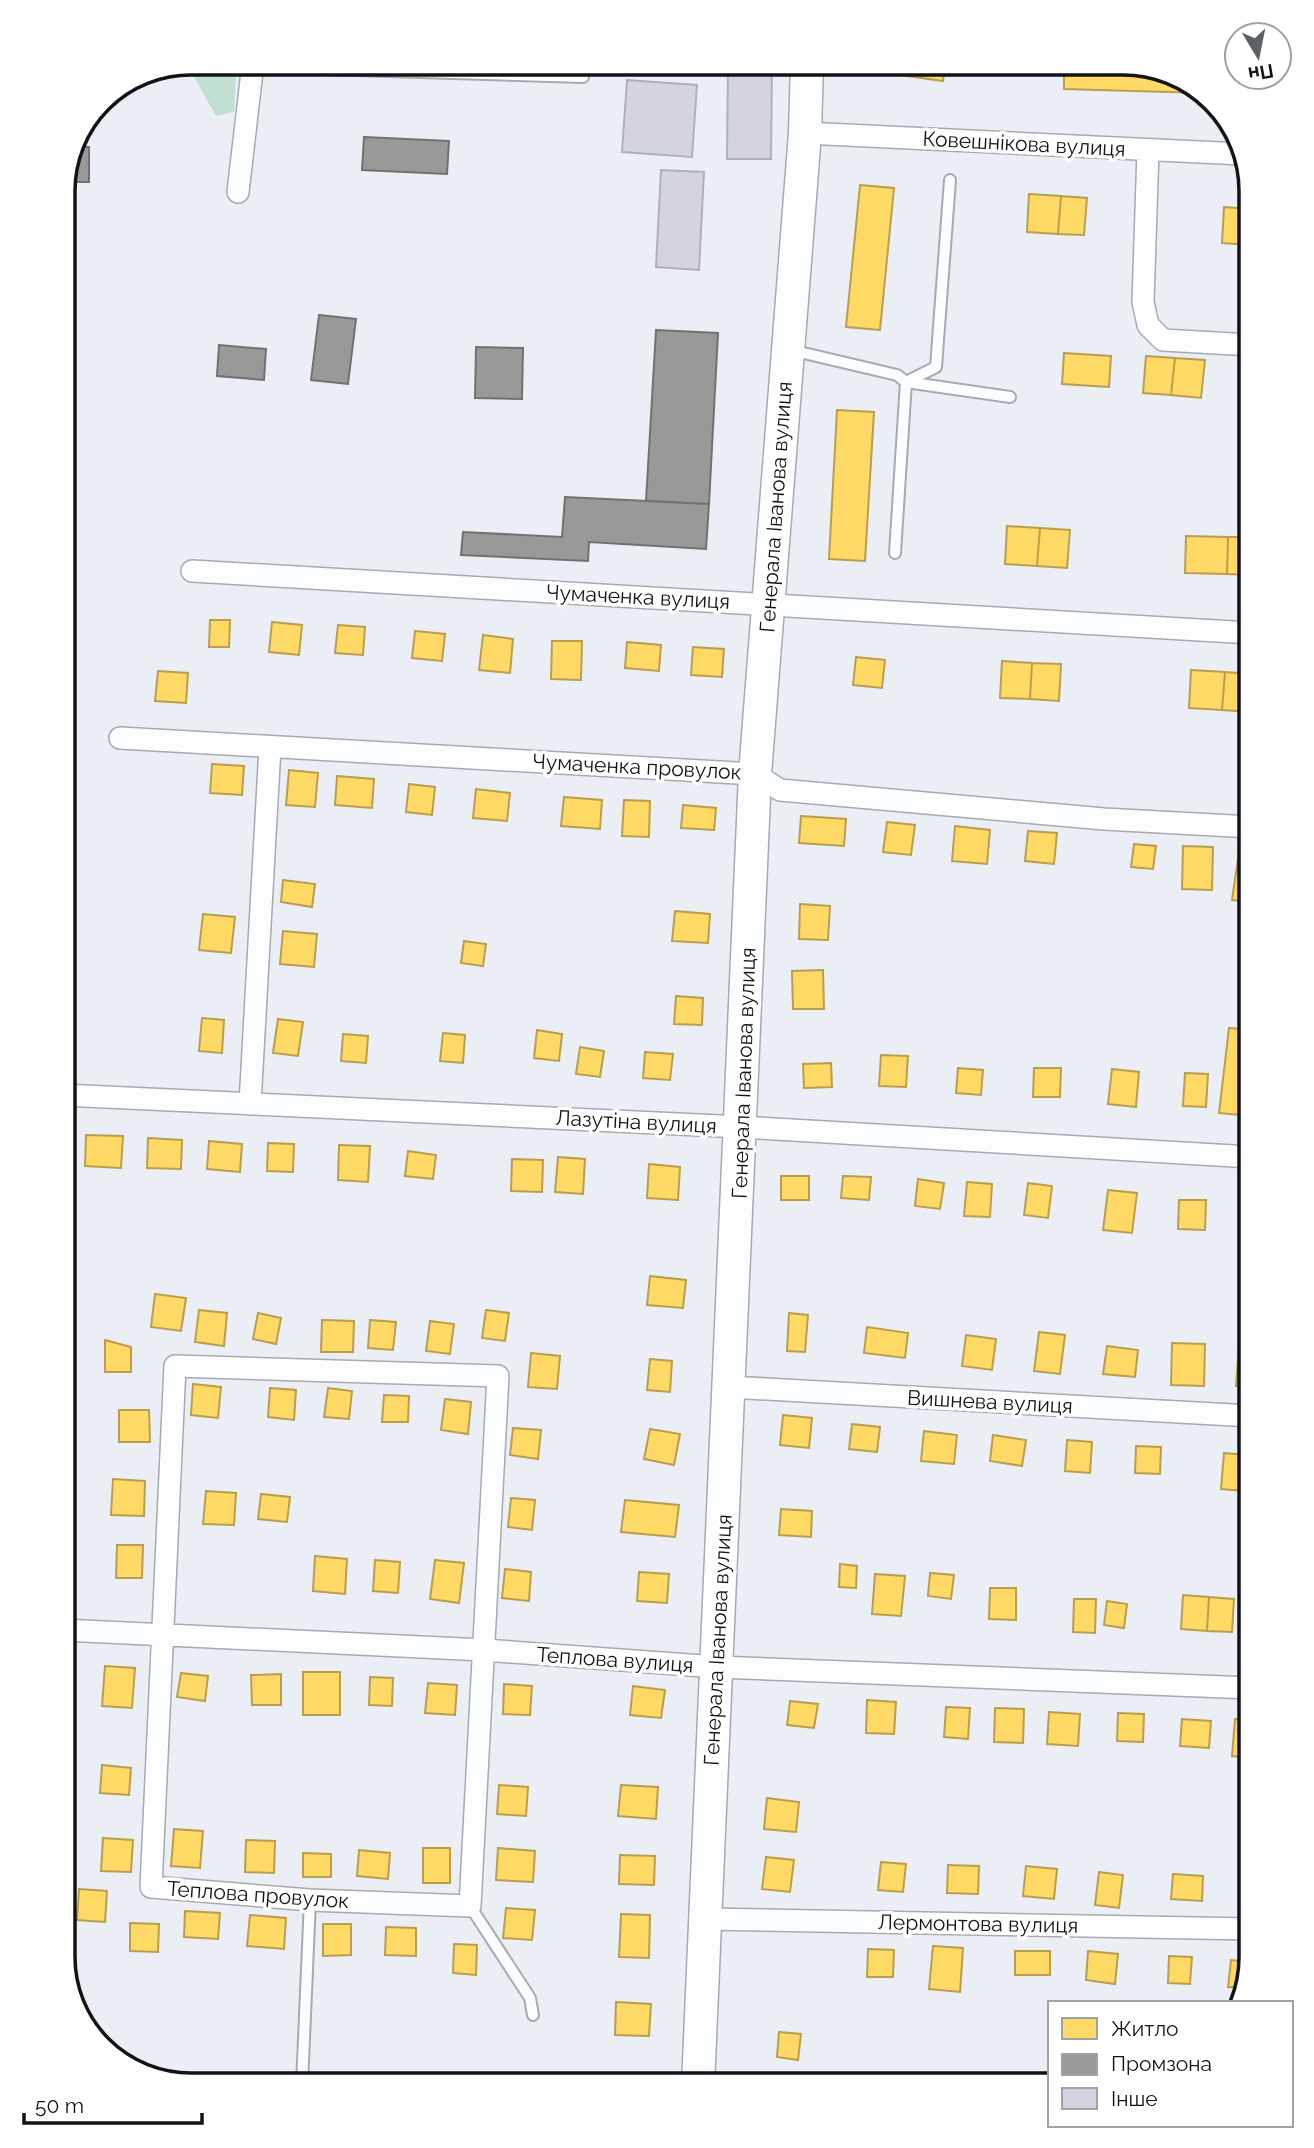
<svg xmlns="http://www.w3.org/2000/svg" width="1314" height="2148" viewBox="0 0 1314 2148" font-family="Raleway,sans-serif">
	<style>
		.green { fill: #c1e0d1 }
		.homes { fill: #ffd966; stroke: #b89e4e; stroke-width: 2 }
		.industry { fill: #999; stroke: #707172; stroke-width: 2 }
		.building { fill: #d4d4e1; stroke: #b0b1b6; stroke-width: 2 }
		.lines { fill: none; stroke-linecap: round; stroke-linejoin: round }
		.lane-casing { stroke: #a7aaae; stroke-width: 14 }
		.street-casing { stroke: #a7aaae; stroke-width: 24 }
		.secondary-casing { stroke: #a7aaae; stroke-width: 35 }
		.lane { stroke: #fcfdfe; stroke-width: 10 }
		.street { stroke: #fcfdfe; stroke-width: 21 }
		.secondary { stroke: #fcfdfe; stroke-width: 32 }
		.labels { text-anchor: middle; stroke-width: 7; stroke-linejoin: round; paint-order: stroke }
		.street-label { font-size: 21px; fill: #111417; stroke: #fff }
		.rim { fill: none; stroke: #111417; stroke-width: 3.5 }
	</style>
	<rect width="100%" height="100%" fill="#ebeff5"/>
	<path class="green" d="M237,63L234,112L216,116L187,64Z"/>
	<path class="homes" d="M872,63H945L943,81L871,71Z
		M1064,63H1131L1194,85L1202,93L1064,89Z
		M860,185L894,188L880,330L846,327Z
		M1029,194L1061,196L1058,234L1027,232Z
		M1061,196L1087,198L1084,235L1058,234Z
		M1224,207L1250,209L1248,245L1222,243Z
		M1064,353L1111,356L1109,387L1062,384Z
		M1146,356L1175,358L1171,395L1143,393Z
		M1175,358L1205,360L1201,398L1171,395Z
		M837,410L874,412L865,561L829,559Z
		M1007,526L1040,528L1037,566L1005,564Z
		M1040,528L1070,530L1067,568L1037,566Z
		M1186,536L1228,537L1227,574L1185,573Z
		M1228,537H1251V575L1227,574Z
		M210,620H230L229,647H209Z
		M272,622L302,625L299,655L269,652Z
		M338,625L365,627L363,655L335,653Z
		M415,631L445,634L442,661L412,658Z
		M483,635L513,639L510,673L479,670Z
		M552,641H582L581,680L551,679Z
		M627,642L661,645L659,671L625,668Z
		M693,647L724,649L722,677L691,675Z
		M856,657L885,660L882,688L853,685Z
		M1002,661L1032,663L1030,699L1000,698Z
		M1032,663L1061,664L1059,701L1030,699Z
		M1191,670L1225,672L1222,710L1189,708Z
		M158,671L188,673L186,703L155,701Z
		M1225,672L1251,674V712L1222,710Z
		M212,764L244,766L242,795L210,793Z
		M289,770L318,773L315,807L286,805Z
		M337,776L374,779L372,808L335,805Z
		M409,784L435,787L432,815L406,812Z
		M476,789L510,793L507,821L473,818Z
		M564,797L602,800L600,829L561,826Z
		M624,800L650,801L649,837L622,836Z
		M683,805L716,808L714,830L681,828Z
		M801,816L846,819L844,846L799,843Z
		M887,822L915,825L911,855L883,852Z
		M955,826L990,830L987,864L952,861Z
		M1028,831L1057,833L1054,864L1025,861Z
		M1134,844L1156,846L1153,869L1131,867Z
		M1183,846L1213,847L1212,890L1182,889Z
		M1239,852L1251,853V902L1232,900Z
		M283,880L315,884L312,907L281,902Z
		M800,904L830,906L828,940L799,939Z
		M675,911L710,914L708,943L672,941Z
		M203,914L235,917L231,953L199,950Z
		M283,931L317,934L314,967L280,964Z
		M464,941L486,944L483,966L461,963Z
		M823,970L824,1009H793L792,971Z
		M676,996L703,998L702,1025L674,1024Z
		M202,1018L224,1020L222,1053L199,1051Z
		M278,1019L303,1022L298,1056L273,1053Z
		M1229,1028L1251,1030V1116L1219,1113Z
		M537,1030L562,1034L559,1061L534,1058Z
		M443,1033L465,1035L463,1063L440,1061Z
		M343,1034L368,1036L366,1063L341,1061Z
		M580,1047L604,1051L600,1077L576,1074Z
		M645,1052L673,1054L670,1080L643,1078Z
		M881,1055L908,1056L906,1087L879,1086Z
		M831,1063L832,1087L804,1088L803,1064Z
		M958,1068L983,1070L981,1095L956,1093Z
		M1034,1068H1061L1060,1097H1033Z
		M1112,1069L1139,1072L1136,1107L1108,1104Z
		M1185,1073L1208,1074L1206,1107L1183,1106Z
		M86,1135L123,1136L121,1168L85,1166Z
		M148,1138L182,1140L181,1169L147,1168Z
		M209,1141L242,1144L240,1172L207,1169Z
		M268,1143L294,1144L293,1172L267,1171Z
		M339,1145L370,1146L368,1182L338,1180Z
		M408,1151L436,1155L433,1179L405,1176Z
		M558,1157L585,1159L583,1194L555,1192Z
		M512,1159L543,1160L542,1192L511,1191Z
		M649,1164L680,1167L678,1200L647,1198Z
		M781,1176H809V1200H781Z
		M843,1176L871,1177L869,1200L841,1198Z
		M918,1179L944,1183L940,1209L915,1206Z
		M967,1182L992,1184L990,1217L964,1216Z
		M1028,1183L1052,1186L1048,1218L1024,1215Z
		M1108,1190L1137,1193L1132,1233L1103,1230Z
		M1179,1200H1206L1205,1230L1178,1229Z
		M650,1276L686,1280L683,1308L647,1305Z
		M155,1294L186,1298L181,1331L151,1327Z
		M199,1310L227,1313L224,1346L195,1342Z
		M486,1310L509,1313L505,1341L482,1338Z
		M258,1313L281,1318L276,1344L253,1339Z
		M789,1313L808,1315L805,1352L787,1351Z
		M322,1320L354,1321L353,1352H321Z
		M370,1320L396,1322L393,1350L368,1348Z
		M430,1321L454,1324L450,1354L426,1351Z
		M867,1327L908,1333L905,1358L864,1353Z
		M1039,1332L1065,1335L1060,1374L1034,1371Z
		M966,1335L996,1339L992,1370L962,1366Z
		M105,1340L131,1347V1372H105Z
		M1172,1343L1205,1344L1204,1386L1171,1385Z
		M1239,1345H1251V1387L1236,1386Z
		M1107,1346L1138,1350L1135,1377L1103,1374Z
		M531,1353L560,1356L557,1389L528,1387Z
		M650,1359L672,1361L670,1392L647,1390Z
		M193,1384L221,1387L218,1418L191,1415Z
		M270,1388L296,1390L294,1420L268,1417Z
		M328,1388L352,1391L349,1419L324,1417Z
		M384,1395L409,1396L408,1422H382Z
		M445,1399L471,1402L468,1434L441,1430Z
		M119,1410H149L150,1442H119Z
		M783,1415L812,1418L809,1448L780,1445Z
		M852,1424L880,1427L877,1452L849,1449Z
		M513,1428L541,1430L538,1459L510,1455Z
		M650,1429L680,1434L674,1465L644,1459Z
		M924,1431L957,1435L954,1464L921,1461Z
		M993,1435L1026,1440L1022,1466L990,1461Z
		M1067,1440L1092,1442L1090,1473L1065,1471Z
		M1136,1446L1161,1447L1160,1474L1135,1473Z
		M1224,1453L1247,1455L1244,1491L1221,1489Z
		M113,1479L145,1481L144,1516L111,1515Z
		M206,1491L236,1493L234,1525L203,1524Z
		M261,1494L290,1497L287,1522L258,1519Z
		M511,1498L535,1500L532,1530L508,1527Z
		M625,1500L679,1505L675,1537L621,1532Z
		M781,1509L812,1511L811,1537L779,1535Z
		M117,1545H143L142,1578H116Z
		M315,1556L347,1559L345,1594L313,1591Z
		M375,1560L400,1562L398,1593L373,1591Z
		M435,1560L464,1563L459,1603L430,1599Z
		M840,1564L857,1566L856,1588L839,1587Z
		M505,1569L531,1572L529,1601L502,1598Z
		M639,1572L669,1574L667,1603L637,1601Z
		M930,1573L954,1575L951,1599L928,1596Z
		M875,1574L905,1576L901,1616L872,1614Z
		M990,1588H1016V1620L989,1619Z
		M1183,1595L1209,1597L1207,1631L1181,1629Z
		M1209,1597L1234,1599L1232,1632L1207,1631Z
		M1074,1599H1096L1095,1633L1073,1632Z
		M1107,1601L1127,1604L1124,1628L1104,1625Z
		M105,1666L135,1668L132,1708L102,1706Z
		M303,1672H340V1715H303Z
		M181,1673L208,1676L205,1701L177,1697Z
		M281,1674V1705H252L251,1675Z
		M370,1677L393,1678L392,1706L369,1705Z
		M428,1683L457,1685L455,1715L425,1713Z
		M504,1684L532,1686L530,1715L503,1714Z
		M633,1686L665,1690L661,1718L630,1715Z
		M867,1700L896,1702L894,1734L866,1733Z
		M790,1701L818,1704L814,1728L787,1725Z
		M946,1707L970,1708L968,1739L944,1737Z
		M995,1708L1024,1709L1023,1743L994,1742Z
		M1049,1712L1080,1714L1078,1746L1047,1744Z
		M1118,1713L1144,1714L1143,1742L1117,1741Z
		M1182,1719L1211,1721L1209,1748L1180,1746Z
		M1235,1719L1251,1720V1758L1232,1756Z
		M102,1765L131,1768L129,1795L100,1793Z
		M499,1785L528,1787L526,1816L497,1814Z
		M621,1785L658,1787L656,1819L618,1816Z
		M767,1798L799,1802L796,1832L764,1829Z
		M174,1829L203,1831L200,1868L171,1866Z
		M103,1838L133,1840L131,1872L101,1871Z
		M246,1840L275,1841L274,1873L245,1872Z
		M423,1848H450V1883H423Z
		M498,1848L535,1851L533,1882L496,1880Z
		M359,1850L390,1853L388,1879L357,1876Z
		M303,1853L331,1854V1877H303Z
		M620,1855L655,1856L654,1885L619,1884Z
		M766,1857L794,1860L790,1892L762,1889Z
		M881,1862L906,1864L903,1892L878,1890Z
		M948,1865L979,1866L978,1894L947,1893Z
		M1026,1866L1057,1869L1054,1899L1023,1896Z
		M1099,1872L1123,1875L1119,1908L1095,1905Z
		M1173,1874L1203,1876L1202,1901L1171,1899Z
		M79,1889L107,1891L105,1922L77,1920Z
		M506,1908L535,1910L532,1940L503,1938Z
		M185,1911L220,1913L218,1939L184,1937Z
		M621,1914L650,1915L649,1958L619,1957Z
		M250,1915L286,1918L284,1949L247,1946Z
		M130,1923L159,1924L158,1952L130,1951Z
		M323,1924H351V1955L323,1956Z
		M386,1927L416,1928V1956L385,1955Z
		M454,1944L477,1945L476,1975L453,1973Z
		M933,1946L963,1948L960,1992L929,1989Z
		M868,1949L894,1950L893,1977H867Z
		M1015,1951H1050V1975H1015Z
		M1088,1951L1118,1954L1115,1984L1086,1980Z
		M1169,1956L1192,1957L1190,1984L1168,1983Z
		M1231,1960L1249,1962L1242,1988L1228,1987Z
		M616,2002L651,2004L649,2036L615,2035Z
		M779,2032L801,2034L798,2060L777,2057Z
		M188,2081L212,2082V2085H188Z"/>
	<path class="industry" d="M364,137L449,141L447,174L362,170Z
		M80,147H89V182H64Z
		M319,315L356,319L348,384L311,380Z
		M656,330L718,333L709,504L646,501Z
		M219,345L266,349L264,380L217,376Z
		M476,347L523,348L522,399L475,398Z
		M565,497L709,504L706,549L589,542L588,561L461,555L463,532L562,537Z"/>
	<path class="building" d="M728,63H772L771,159H727Z
		M627,80L697,85L692,157L622,152Z
		M661,170L704,172L699,270L656,267Z"/>
	<g class="lines">
		<defs>
			<path id="lane" d="M252,67L583,77
				M791,350L897,375L906,382L895,553
				M906,382L936,367L950,180
				M906,382L1010,397
				M470,1906L530,1998L533,2015
				M302,2085L310,1900"/>
			<path id="street" d="M805,133L1242,154
				M1148,150L1143,302L1148,325L1163,340L1251,345
				M238,192L253,63
				M192,571L1251,633
				M120,738L755,774L780,790L1104,819L1251,827
				M63,1095L742,1127L1251,1157
				M250,1104L270,747
				M175,1366L498,1376L470,1906L310,1900L151,1887Z
				M730,1387L1251,1416
				M63,1630L484,1650L717,1667L1251,1688
				M706,1919L1251,1929"/>
			<path id="secondary" d="M698,2085L755,774L805,133L807,63"/>
		</defs>
		<use href="#lane" class="lane-casing"/>
		<use href="#street" class="street-casing"/>
		<use href="#secondary" class="secondary-casing"/>
		<use href="#lane" class="lane"/>
		<use href="#street" class="street"/>
		<use href="#secondary" class="secondary"/>
	</g>
	<g class="labels">
		<g class="street-label">
			<text transform="translate(1024 144) rotate(3)" y="7">Ковешнікова вулиця</text>
			<text transform="translate(776 507) rotate(-86)" y="7">Генерала Іванова вулиця</text>
			<text transform="translate(638 597) rotate(3)" y="7">Чумаченка вулиця</text>
			<text transform="translate(637 767) rotate(3)" y="7">Чумаченка провулок</text>
			<text transform="translate(744 1073) rotate(-88)" y="7">Генерала Іванова вулиця</text>
			<text transform="translate(636 1122) rotate(3)" y="7">Лазутіна вулиця</text>
			<text transform="translate(990 1402) rotate(3)" y="7">Вишнева вулиця</text>
			<text transform="translate(718 1640) rotate(-87)" y="7">Генерала Іванова вулиця</text>
			<text transform="translate(615 1660) rotate(4)" y="7">Теплова вулиця</text>
			<text transform="translate(258 1895) rotate(4)" y="7">Теплова провулок</text>
			<text transform="translate(978 1924) rotate(1)" y="7">Лермонтова вулиця</text>
		</g>
	</g>
	<path d="M0 0H1314V2148H0ZM191 75H1123A116 116 0 0 1 1239 191V1957A116 116 0 0 1 1123 2073H191A116 116 0 0 1 75 1957V191A116 116 0 0 1 191 75Z" fill="#fff" fill-rule="evenodd"/>
	<path class="rim" d="M191 75H1123A116 116 0 0 1 1239 191V1957A116 116 0 0 1 1123 2073H191A116 116 0 0 1 75 1957V191A116 116 0 0 1 191 75Z"/>
	<rect x="1048" y="2001" width="245" height="126" fill="#ffffff" stroke="#a0a1a2" stroke-width="2"/>
	<rect x="1062" y="2018" width="35" height="21" fill="#ffd966" stroke="#a0a1a2" stroke-width="2"/>
	<text x="1111" y="2036" font-size="21" fill="#111417">Житло</text>
	<rect x="1062" y="2054" width="35" height="21" fill="#999999" stroke="#a0a1a2" stroke-width="2"/>
	<text x="1111" y="2071" font-size="21" fill="#111417">Промзона</text>
	<rect x="1062" y="2088" width="35" height="21" fill="#d4d4e1" stroke="#a0a1a2" stroke-width="2"/>
	<text x="1111" y="2106" font-size="21" fill="#111417">Інше</text>
	<g transform="translate(1258 56) rotate(170)"><circle r="33" fill="#ffffff" stroke="#a0a1a2" stroke-width="2"/>
	<path d="M0-5L12 26L0 18L-12 26Z" fill="#5d6165"/>
	<text y="-10" font-size="19" font-weight="bold" text-anchor="middle" fill="#111417">Пн</text>
	</g>
	<path d="M24 2113v10h178v-10" fill="none" stroke="#111417" stroke-width="3.5"/>
	<text x="35" y="2113" font-size="21" fill="#111417" stroke="#ffffff" stroke-width="5" paint-order="stroke">50 m</text>
</svg>
